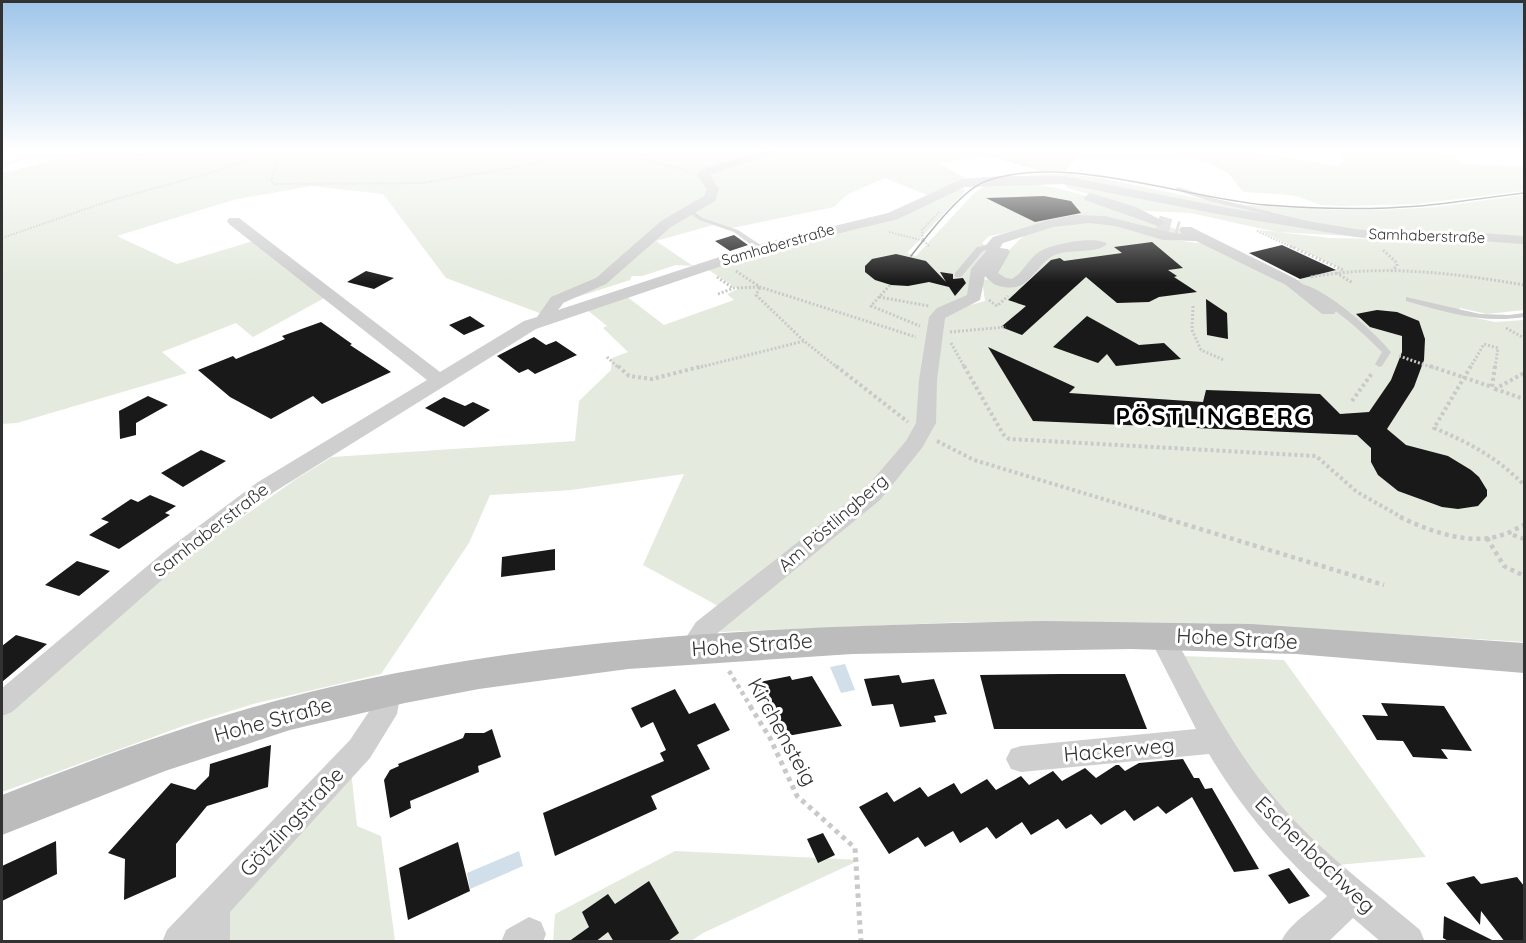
<svg xmlns="http://www.w3.org/2000/svg" width="1526" height="943" viewBox="0 0 1526 943" font-family="Quicksand,sans-serif">
	<style>
		.green { fill: #e4eade }
		.water { fill: #d0dfea }
		.building { fill: #191919 }
		.lines { fill: none; stroke-linecap: round; stroke-linejoin: round }
		.minor-tunnel { stroke: #d6d6d6; stroke-width: 13; stroke-dasharray: 13 6; stroke-linecap: butt }
		.path-far4 { stroke: #c9c9c9; stroke-width: 2; stroke-dasharray: 1.5 1.5; stroke-linecap: butt }
		.path-far3 { stroke: #c9c9c9; stroke-width: 3; stroke-dasharray: 2 2; stroke-linecap: butt }
		.path-far2 { stroke: #c9c9c9; stroke-width: 4; stroke-dasharray: 3 3; stroke-linecap: butt }
		.path-far1 { stroke: #c9c9c9; stroke-width: 4.5; stroke-dasharray: 4 4; stroke-linecap: butt }
		.path { stroke: #c9c9c9; stroke-width: 5; stroke-dasharray: 4.5 4.5; stroke-linecap: butt }
		.service { fill: #cfcfcf; fill-rule: evenodd }
		.minor { fill: #cfcfcf; fill-rule: evenodd }
		.secondary { fill: #bcbcbc; fill-rule: evenodd }
		.tram { stroke: #878787; stroke-width: 1.5 }
		.labels { text-anchor: middle; stroke-width: 6; stroke-linejoin: round; paint-order: stroke }
		.far-street-label { font-size: 15px; fill: #323232; stroke: #fff }
		.street-label { font-size: 18px; fill: #323232; stroke: #fff }
		.near-street-label { font-size: 21px; fill: #323232; stroke: #fff }
		.district-label { font-size: 24px; font-weight: bold; letter-spacing: 1.5px; fill: #000; stroke: #fff }
	</style>
	<rect width="100%" height="100%" fill="#fff"/>
	<path class="green" d="M92,151H772L705,170L710,192L612,270L542,314L446,278L383,194L311,186L233,200L117,236L177,264L253,241L328,296L253,337L236,323L162,352L187,373L17,423L2,424V173Z
		M780,151H1100L1080,155L1065,171H1041L989,156L939,163L969,180L929,196L885,178L848,194L834,207L732,228L703,218L696,212L712,199L708,175Z
		M1156,151H1247L1338,166L1344,158L1335,151H1440L1466,164L1524,166V191L1417,204L1342,206L1321,205L1296,196L1278,194L1245,192C1236,187 1234,177 1226,172C1206,159 1179,155 1156,151Z
		M1042,174H1068L1100,178L1293,218H1276L1018,177Z
		M991,182C1006,183 1022,183 1038,185C1085,191 1136,216 1181,231L1183,236L1130,222L1045,221L1005,233L989,236L982,243L990,249L971,295L941,307L918,428L874,486L720,607L643,565L684,474L571,490L490,495L469,543L381,674L253,704L186,725L2,792V713L184,559L296,479L332,457L575,441L579,401L611,370L612,358L628,352L603,328L607,326L586,309L626,296L664,325L734,300L727,294L738,289L707,269L741,257L898,217L956,188L966,190L907,253L916,256L974,193Z
		M1064,184L1350,236L1277,232L1191,213L1146,211L1068,188Z
		M1524,195V237L1491,234L1431,236L1339,228L1238,204C1298,209 1359,212 1419,208C1454,206 1489,199 1524,195Z
		M685,214H690L713,225L656,241L693,266L676,265L642,276H632L630,280L565,301L560,308L554,310L561,301L611,277Z
		M1077,220L1127,226L1172,240L1208,244L1284,284L1340,268L1258,230L1330,238L1524,242V310L1487,314L1460,308L1457,314L1495,322L1524,320V642L1218,623L964,622L721,632L718,630L887,487L929,434L941,319L960,308L985,301L982,280C996,277 1008,290 1023,284C1040,277 1035,258 1057,254L1051,248L1032,260L1014,280L1000,278L994,269C1020,235 1032,224 1077,220Z
		M1183,656L1284,660L1426,857L1337,865L1301,835L1239,759Z
		M351,771L357,826L381,836L395,941L198,942Z
		M675,851L860,860L703,933L691,941L553,942L555,914Z"/>
	<path class="water" d="M845,664L855,690L841,693L830,667Z
		M519,851L523,866L470,889L467,873Z"/>
	<path class="building" d="M1044,196L1071,201L1081,213L1035,222L986,198Z
		M734,235L748,245L730,251L715,241Z
		M1152,242L1183,268L1168,270L1177,276L1174,277L1197,292L1159,297L1149,302L1117,303L1086,277L1022,335L1001,327L1026,306L1008,300L1051,260L1060,258L1064,261L1122,253L1114,247Z
		M1282,245L1336,270L1300,279L1249,253Z
		M896,254L926,261L946,282L940,272L953,274V279L963,278L966,283L955,296L949,287L929,282L908,286L891,285L875,280L865,272V266L872,259Z
		M366,271L394,278L374,289L347,282Z
		M1206,299L1227,313L1228,339L1207,335Z
		M1377,310L1397,312L1419,321L1425,339L1424,360L1414,387L1387,429L1406,445L1448,456L1471,470L1479,477L1487,490V496L1478,506L1458,509L1442,507L1398,491L1378,475L1371,462V448L1357,435L1033,421L988,347L1075,387L1069,393L1203,402L1206,390L1320,394L1340,414L1369,412L1391,380L1402,352V336L1370,327L1356,314Z
		M470,316L485,326L464,335L449,325Z
		M1087,316L1139,345L1164,343L1181,359L1116,366L1107,354L1098,363L1053,347Z
		M321,322L352,344L350,345L391,372L322,404L313,396L271,419L230,397L198,370L233,356L236,359L285,339L282,336Z
		M534,337L546,345L556,341L577,355L535,374L528,369L519,373L497,356Z
		M148,396L168,405L136,423V435L120,439L119,411Z
		M444,397L465,406L473,402L490,410L464,427L425,408Z
		M201,450L226,461L183,487L161,473Z
		M150,495L176,506L165,513L170,515L119,549L89,535L109,522L101,519L131,499L138,502Z
		M555,549V570L501,577L502,557Z
		M77,561L110,571L79,596L45,585Z
		M16,635L47,644L2,682V646Z
		M1061,674H1125L1147,729H994L980,675Z
		M899,675L902,683L934,679L947,714L934,716L936,722L900,727L893,704L872,706L864,679Z
		M790,676L792,680L812,676L842,726L782,737L754,683Z
		M675,689L689,714L715,703L730,730L697,745L710,769L651,796L657,809L555,856L543,813L664,761L660,753L666,750L653,722L641,728L631,708Z
		M1381,703L1444,706L1472,751L1441,749L1448,759L1413,757L1403,741L1377,740L1362,715L1388,716Z
		M492,729L501,757L478,766L479,772L410,801L411,808L390,818L384,780L390,770L399,766L398,764L463,738L465,733H484Z
		M271,745L268,787L207,806L176,844V877L124,900L125,859L108,853L171,783L195,790L209,776L210,764Z
		M1183,759L1194,778H1199L1205,789L1212,788L1259,869L1234,872L1192,797L1166,814L1158,806L1134,821L1125,810L1101,825L1091,814L1066,829L1058,819L1031,835L1022,822L996,839L987,827L960,843L953,831L925,847L918,837L889,854L859,807L887,792L894,802L920,787L928,797L954,783L961,794L987,779L996,790L1021,776L1029,785L1053,771L1062,781L1085,768L1096,778L1116,765H1119L1125,771L1139,763Z
		M823,833L835,855L818,863L807,839Z
		M56,841L57,874L2,901V866Z
		M458,842L470,891L408,920L399,868Z
		M1289,868L1310,896L1289,904L1268,875Z
		M1474,876L1481,884L1517,877L1524,886V942H1505L1481,911L1480,925L1446,883Z
		M649,881L679,933L667,942H614L608,932L595,942H568L589,927L582,912L608,894L615,904Z
		M1444,916L1496,942H1450L1443,938Z"/>
	<g class="lines">
		<path class="minor-tunnel" d="M1158,222L1179,228"/>
		<path class="path-far4" d="M111,151L133,156L174,151
			M281,151L271,181L275,184L423,183L512,168L580,151
			M608,151L692,172
			M971,151L1025,165
			M2,165L50,151
			M1257,231L1294,248
			M889,232L924,241
			M2,238L109,201L210,173L273,151
			M929,246L923,240L922,230L940,211"/>
		<path class="path-far3" d="M1290,246L1343,270
			M1383,250L1397,263V266L1390,272
			M736,271L760,287L916,337
			M1336,273L1353,283
			M717,277L733,288
			M1311,277C1382,264 1454,273 1524,285
			M890,285L871,306L920,326
			M718,294L734,288L760,287L756,295L804,341L838,368
			M879,297L929,306
			M989,300L997,306L1008,296
			M1193,306L1192,330L1201,350L1224,360
			M1506,328L1524,338
			M950,332L1006,327
			M951,343L965,368
			M1399,356L1434,368
			M607,357L619,368
			M697,368L804,341
			M1470,368L1484,344L1498,348L1495,368"/>
		<path class="path-far2" d="M618,366L629,376L652,379L703,366
			M836,366L908,422
			M964,366L1003,434L1009,439L1316,456L1357,492L1403,518
			M1430,366L1492,387
			M1471,366L1434,428C1468,442 1498,458 1524,485
			M1495,366L1492,387L1495,389L1524,373
			M1495,389L1524,399
			M1352,401L1373,372
			M937,441L974,460L1166,518"/>
		<path class="path-far1" d="M1161,517L1384,585
			M1400,517C1429,531 1470,546 1502,535C1510,533 1517,528 1524,525
			M1513,535L1524,539
			M1487,538L1504,566L1524,576
			M729,671L751,707"/>
		<path class="path" d="M750,706L770,738L797,796L855,848L861,942"/>
		<path class="service" d="M1178,187L1213,198L1330,226L1327,228L1209,201L1176,190V188Z
			M687,209H691L703,218L738,230L765,248L758,250L734,232L699,220L687,211Z
			M992,244L996,246L995,248L983,251L961,277H955V273L977,247Z
			M1294,283C1320,282 1375,332 1391,352L1382,366L1379,367L1375,364L1382,352C1356,326 1329,302 1294,287Z
			M1406,297L1480,314L1509,315L1524,313V317C1483,324 1445,312 1406,301Z"/>
		<path class="minor" d="M764,151H782L710,175L719,189L715,201L671,227L606,284L563,303L558,310L756,245L888,213L962,179L1001,176H1064L1223,207L1355,229L1420,235L1480,233L1524,236V244L1480,241L1420,243L1355,237L1223,215L1064,184L965,187L898,219L766,251L536,329L274,492L180,564L12,712L2,716V688L164,552L258,482L427,380L229,224L227,221L229,218H239L440,372L524,321L537,317L551,297L596,278L661,221L704,196L707,189L697,175L702,169Z
			M1090,193L1136,207L1165,222L1158,226L1085,200L1084,197Z
			M1075,215L1105,216L1174,233L1182,234L1179,230L1181,227H1191L1296,279L1336,311L1334,314H1322L1286,285L1196,241L1163,240L1116,226L1089,223L1053,227L1003,243L1000,248L1008,249L1010,252L998,273L1006,278L1012,279C1024,272 1028,259 1039,252C1050,244 1098,235 1107,244C1097,254 1071,249 1057,254C1035,262 1033,292 1004,287C996,286 990,282 985,276L980,300L945,318L937,380L936,423L922,448L880,500L714,636L705,655L696,659L687,655L683,648L685,639L696,622L864,490L906,441L916,423L919,380L929,317L937,308L967,295L971,269L987,250L985,246L993,237L1045,221Z
			M1161,625L1170,628C1202,688 1233,750 1278,802C1319,851 1372,889 1420,930L1425,942H1381L1353,918L1328,942H1281C1288,924 1313,910 1327,896C1280,854 1241,808 1209,754L1021,772L1011,769L1006,759L1011,749L1021,746L1196,729L1148,635L1152,628Z
			M387,679L397,683L401,691L397,714L370,758L230,912V942H162L167,930L350,740L370,710L377,683Z
			M529,917L541,922L546,934L543,942H501L506,930Z"/>
		<path class="secondary" d="M1043,621L1251,624L1524,643V673L1296,654L1131,649L852,654L628,669L479,689L405,703L290,730L165,771L2,835V795C109,753 218,713 331,687C565,633 804,626 1043,621Z"/>
		<path class="tram" d="M911,256C927,236 961,191 984,182C1061,152 1184,198 1266,205C1317,209 1370,210 1420,206C1455,203 1489,197 1524,193"/>
	</g>
	<linearGradient id="sky" x2="0" y2="1"><stop stop-color="#9ec5e9"/><stop offset="0.53" stop-color="#fff"/><stop offset="1" stop-color="#fff" stop-opacity="0"/></linearGradient>
	<rect width="1526" height="283" fill="url(#sky)"/>
	<g class="labels">
		<g class="far-street-label">
			<text transform="translate(1427 236) rotate(2)" y="5">Samhaberstraße</text>
			<text transform="translate(778 245) rotate(-16)" y="5">Samhaberstraße</text>
		</g>
		<g class="street-label">
			<text transform="translate(833 523) rotate(-41)" y="6">Am Pöstlingberg</text>
			<text transform="translate(211 530) rotate(-38)" y="6">Samhaberstraße</text>
		</g>
		<g class="near-street-label">
			<text transform="translate(1237 639) rotate(3)" y="7">Hohe Straße</text>
			<text transform="translate(752 645) rotate(-4)" y="7">Hohe Straße</text>
			<text transform="translate(273 720) rotate(-15)" y="7">Hohe Straße</text>
			<text transform="translate(782 732) rotate(61)" y="7">Kirchensteig</text>
			<text transform="translate(1119 750) rotate(-5)" y="7">Hackerweg</text>
			<text transform="translate(292 822) rotate(-47)" y="7">Götzlingstraße</text>
			<text transform="translate(1315 855) rotate(44)" y="7">Eschenbachweg</text>
		</g>
		<g class="district-label">
			<text x="1214" y="425">PÖSTLINGBERG</text>
		</g>
	</g>
	<rect width="1526" height="943" fill="none" stroke="#323232" stroke-width="6"/>
</svg>
